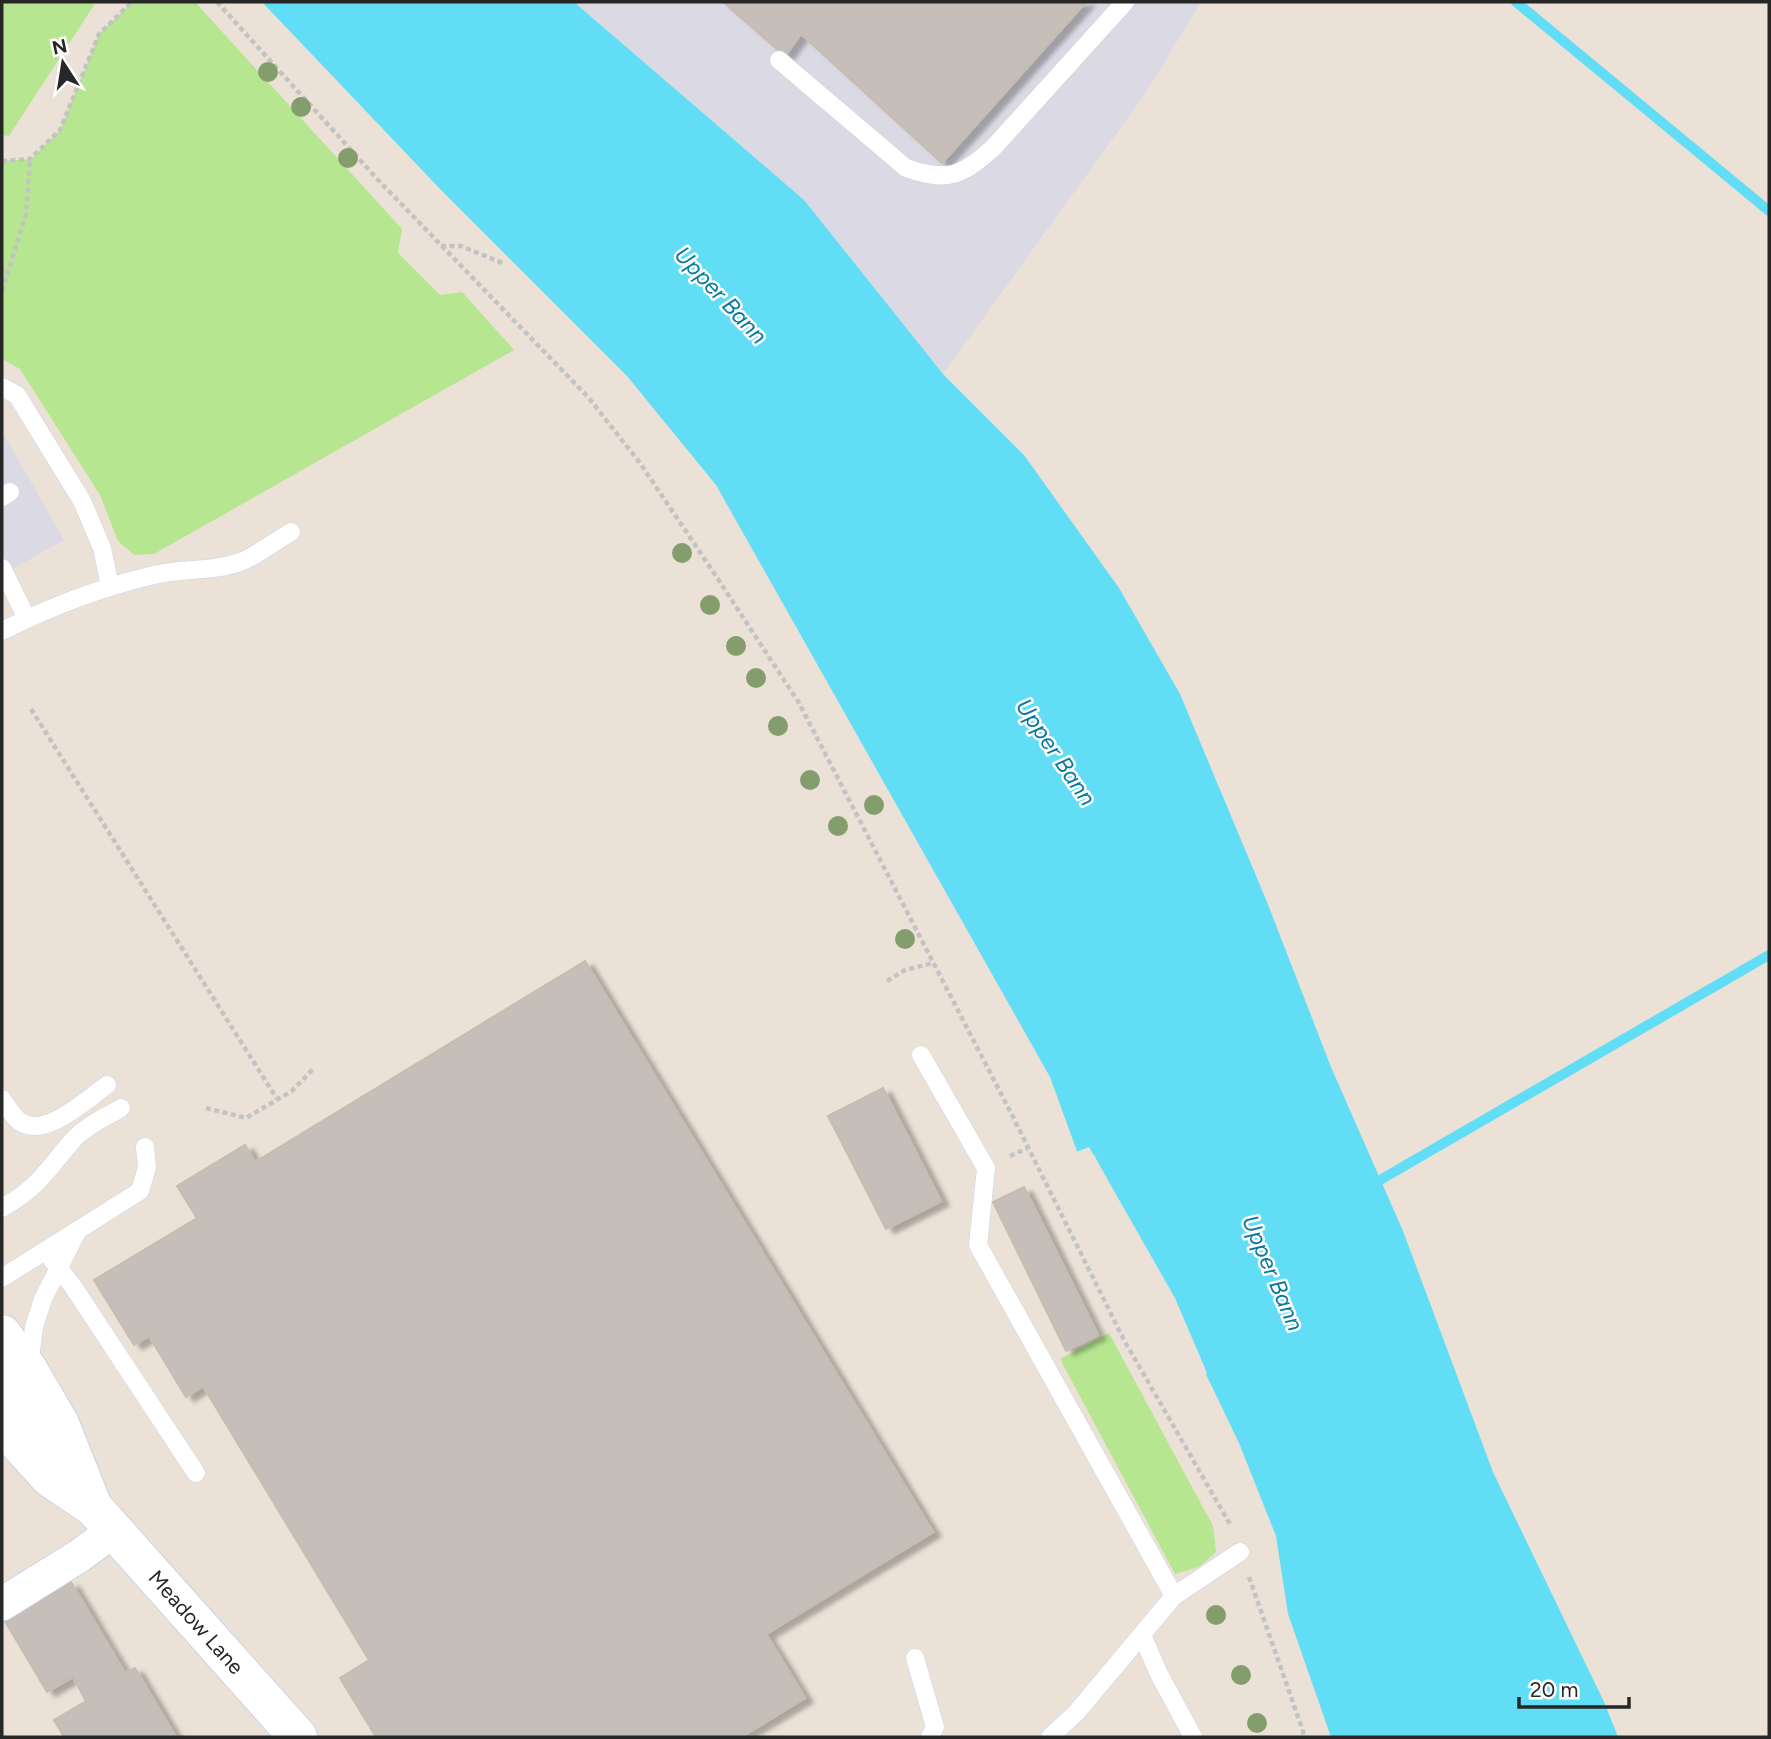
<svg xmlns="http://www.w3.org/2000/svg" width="1771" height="1739" viewBox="0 0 1771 1739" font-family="Figtree,sans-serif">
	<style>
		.industrial { fill: #dbd9e3 }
		.green { fill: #b6e68f }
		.water { fill: #62ddf6 }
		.pier { fill: #ebe1d7 }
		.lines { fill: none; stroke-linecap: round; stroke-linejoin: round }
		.stream { stroke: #62ddf6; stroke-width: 10 }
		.building { fill: #c6beb8; stroke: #c6bdb1; stroke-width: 2; filter: url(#shadow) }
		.service-casing { stroke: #cdd3e2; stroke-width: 19 }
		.minor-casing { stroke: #cdd3e2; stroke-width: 35 }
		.tertiary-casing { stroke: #cdd3e2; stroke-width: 40 }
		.path { stroke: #c3c3c3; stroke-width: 4.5; stroke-dasharray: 5 3.5; stroke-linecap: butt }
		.service { stroke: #fff; stroke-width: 18 }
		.minor { stroke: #fff; stroke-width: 33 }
		.tertiary { stroke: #fff; stroke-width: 38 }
		.tree { fill: #839e6c }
		.labels { text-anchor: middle; stroke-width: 5; stroke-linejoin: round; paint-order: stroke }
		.street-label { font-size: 21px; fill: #272727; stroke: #fff }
		.water-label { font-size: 23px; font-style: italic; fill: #05799e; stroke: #fff }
	</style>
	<defs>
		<filter id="shadow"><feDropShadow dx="8" dy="4.5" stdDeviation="2" flood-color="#0004"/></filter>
	</defs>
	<rect width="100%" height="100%" fill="#ebe1d7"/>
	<path class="industrial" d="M574,2H1201L1145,94L943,374L804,200Z
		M2,431L64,540L2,575Z"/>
	<path class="green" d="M2,2H96L9,136L2,135Z
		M132,2H195L402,229L398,253L440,295L462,292L514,350L154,554L134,555L118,541L100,495L20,369L2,359V161L31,159L60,130L99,34Z
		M1109,1333L1213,1526L1216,1552L1199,1567L1175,1574L1060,1359Z"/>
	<path class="water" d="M262,2H574L804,200L943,374L1024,455L1119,588L1180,694L1267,902L1331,1067L1403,1231L1493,1472L1605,1704L1618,1737H1331L1288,1614L1276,1536L1239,1443L1156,1270L1094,1155L1078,1154L1050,1077L716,485L627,376L442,191Z"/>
	<path class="pier" d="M1089,1147L1175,1298L1207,1373L1203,1376L1153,1272L1092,1158L1075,1155L1074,1153Z"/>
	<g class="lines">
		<path class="stream" d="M1516,2L1769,211
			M1380,1180L1769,955"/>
	</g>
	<path class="building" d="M723,2H1086L942,163L801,34L785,56Z
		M585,961L933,1532L766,1634L805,1698L741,1737H376L340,1678L369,1660L203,1386L186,1397L149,1336L134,1345L94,1280L197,1218L177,1186L245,1145L255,1162Z
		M883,1088L941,1201L886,1229L828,1116Z
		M1024,1187L1098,1335L1066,1351L993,1202Z
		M71,1582L125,1673L135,1668L176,1737H64L54,1720L86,1701L73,1677L47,1692L5,1621Z"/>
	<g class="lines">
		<defs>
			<path id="service" d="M779,60L906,168C948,182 960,177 993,148L1125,2
				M2,387L17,395L82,501L102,548L110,586
				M2,497L10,492
				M2,568L27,619
				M2,631C50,607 102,587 154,575C182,568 212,572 240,562C257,556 275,541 291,532
				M921,1055L986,1168L978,1245L1174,1596
				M2,1099C7,1106 13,1116 19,1121C44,1140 87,1099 107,1085
				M2,1208C40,1187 47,1169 74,1139C86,1126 106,1117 121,1108
				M45,1251L72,1285L196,1473
				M2,1278L140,1191L147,1167L145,1147
				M29,1366L34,1327L43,1299L77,1232
				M1142,1635L1159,1674L1193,1737
				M915,1658L935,1727L930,1737
				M1050,1737L1076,1713L1174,1596L1240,1552"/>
			<path id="minor" d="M2,1604L79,1556L112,1532"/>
			<g id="tertiary">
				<path d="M2,1334L28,1369L60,1424L93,1507"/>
				<path d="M2,1386L24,1420L35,1444"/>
				<path id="s1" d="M2,1425L50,1478L93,1507L298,1737"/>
			</g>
		</defs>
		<use href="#service" class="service-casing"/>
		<use href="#minor" class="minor-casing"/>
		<use href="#tertiary" class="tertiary-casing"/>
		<path class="path" d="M217,2L379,181L588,397L640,463L716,576L799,703L1011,1113L1124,1340L1231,1526
			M2,161L30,159L60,130L99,34L132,2
			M441,246H461L505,264
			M2,291L26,214L30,159
			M31,709L277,1099
			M887,981L905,970L933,963
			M206,1108L246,1118L292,1091L314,1068
			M1010,1156L1028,1148
			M1249,1577L1305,1737"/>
		<use href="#service" class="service"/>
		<use href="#minor" class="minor"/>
		<use href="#tertiary" class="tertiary"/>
	</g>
	<g class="tree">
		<circle cx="268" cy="72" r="10"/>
		<circle cx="301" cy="107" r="10"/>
		<circle cx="348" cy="158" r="10"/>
		<circle cx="682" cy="553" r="10"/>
		<circle cx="710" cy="605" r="10"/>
		<circle cx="736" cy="646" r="10"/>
		<circle cx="756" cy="678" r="10"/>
		<circle cx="778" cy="726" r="10"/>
		<circle cx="810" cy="780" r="10"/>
		<circle cx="874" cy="805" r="10"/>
		<circle cx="838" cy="826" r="10"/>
		<circle cx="905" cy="939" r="10"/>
		<circle cx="1216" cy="1615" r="10"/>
		<circle cx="1241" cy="1675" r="10"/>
		<circle cx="1257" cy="1723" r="10"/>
	</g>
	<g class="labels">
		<g class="street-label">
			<text dy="7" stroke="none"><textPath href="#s1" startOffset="278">Meadow Lane</textPath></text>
		</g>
		<g class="water-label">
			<text transform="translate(721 295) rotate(47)" y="8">Upper Bann</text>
			<text transform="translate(1056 752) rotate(56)" y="8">Upper Bann</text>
			<text transform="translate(1273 1273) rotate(67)" y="8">Upper Bann</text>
		</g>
	</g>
	<rect width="1771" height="1739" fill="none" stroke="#272727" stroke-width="7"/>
	<g transform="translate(63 63) rotate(348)" stroke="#ffffff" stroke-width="5" paint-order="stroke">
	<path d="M0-5L12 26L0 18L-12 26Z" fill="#272727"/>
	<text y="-10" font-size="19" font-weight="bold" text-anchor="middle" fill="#272727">N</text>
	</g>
	<path d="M1519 1697v10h110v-10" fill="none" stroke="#272727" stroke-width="3.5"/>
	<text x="1530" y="1697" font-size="21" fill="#272727" stroke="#ffffff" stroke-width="5" paint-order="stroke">20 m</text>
</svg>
